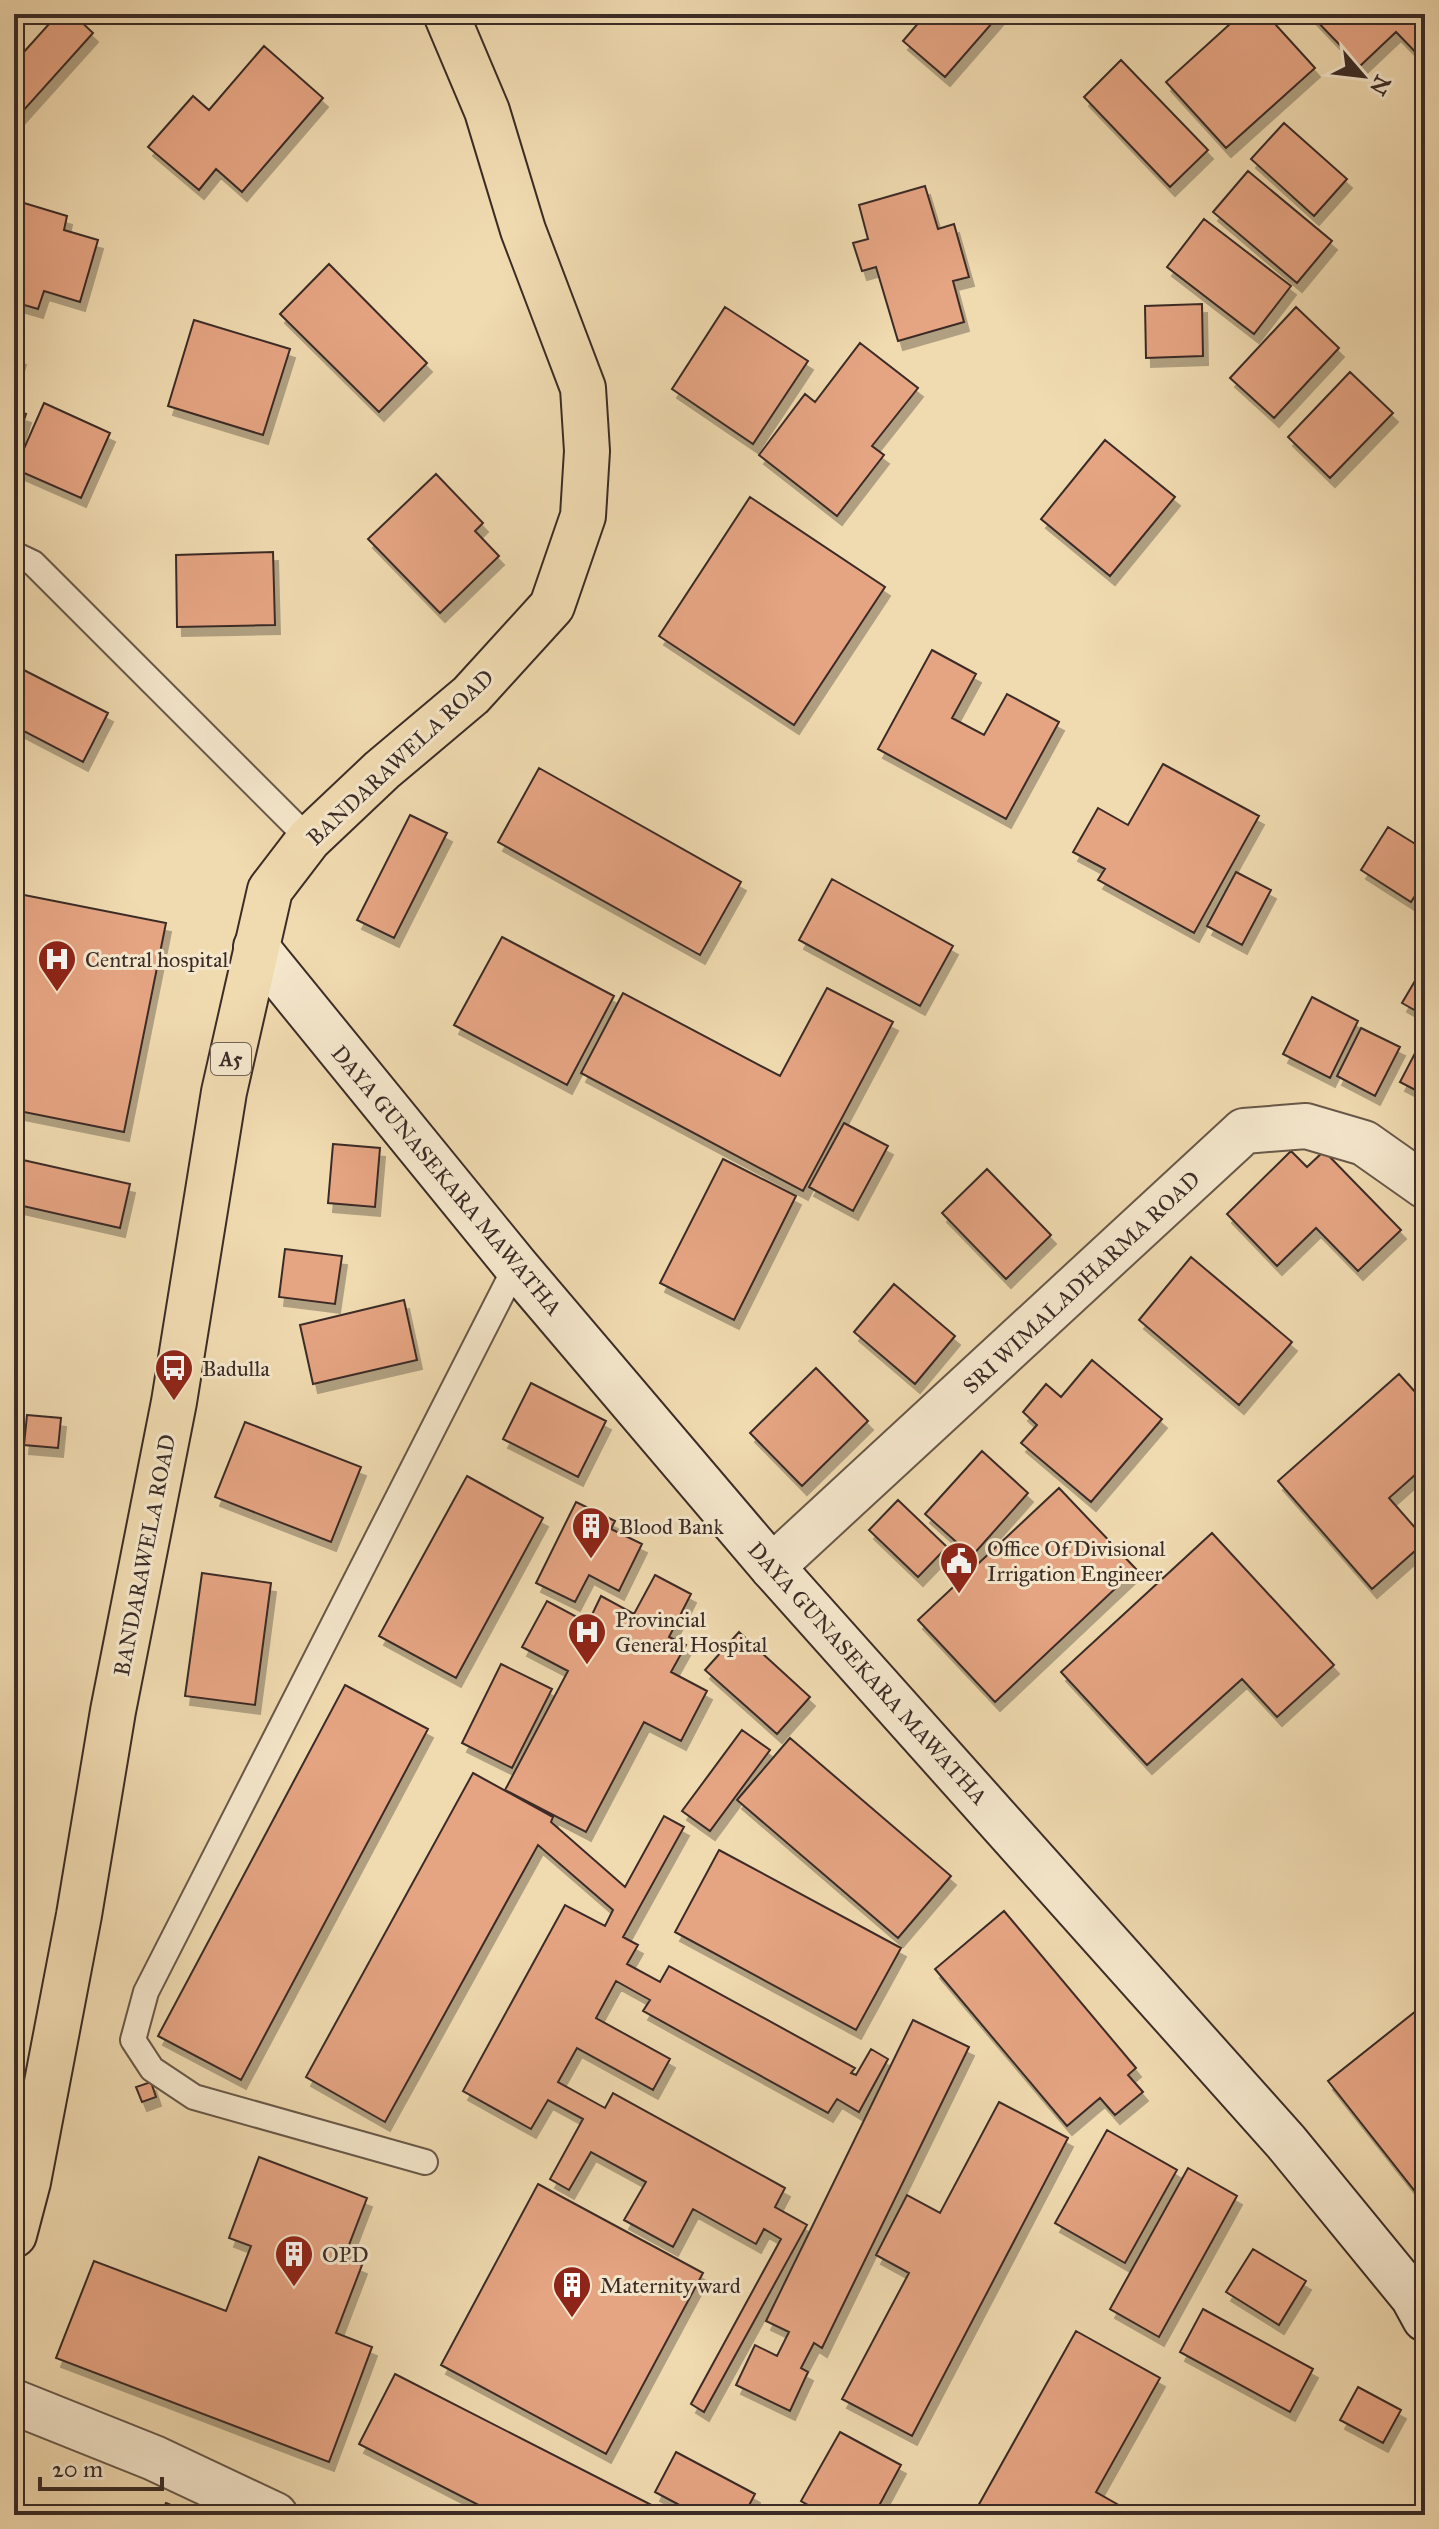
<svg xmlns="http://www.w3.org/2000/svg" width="1439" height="2529" viewBox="0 0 1439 2529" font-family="'IM FELL Great Primer',serif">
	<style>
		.building { fill: #e5a482; stroke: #3b2c26; stroke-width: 2; filter: url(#shadow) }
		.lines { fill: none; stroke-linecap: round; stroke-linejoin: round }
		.lane-casing { stroke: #685848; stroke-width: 28 }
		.street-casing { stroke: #685848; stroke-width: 48 }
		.secondary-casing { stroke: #3b2c26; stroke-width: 48 }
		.highway-casing { stroke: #3b2c26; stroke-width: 48 }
		.lane { stroke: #f5e7cc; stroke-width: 24 }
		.street { stroke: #f5e7cc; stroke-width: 44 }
		.secondary { stroke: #f5e7cc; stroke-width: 44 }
		.highway { stroke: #f0dab0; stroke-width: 44 }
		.labels { text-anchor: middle; stroke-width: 6; stroke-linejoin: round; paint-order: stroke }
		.shield { fill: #f5e7cc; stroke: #736458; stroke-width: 2 }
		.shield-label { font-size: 20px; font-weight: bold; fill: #3b2c26 }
		.street-label { font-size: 22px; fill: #3b2c26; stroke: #f5e7cc }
		.poi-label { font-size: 22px; fill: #3b2c26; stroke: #f5e7cc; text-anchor: start }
	</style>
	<defs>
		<filter id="shadow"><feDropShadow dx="5" dy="9" stdDeviation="0" flood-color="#0004"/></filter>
	</defs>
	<rect width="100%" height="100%" fill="#f0dab0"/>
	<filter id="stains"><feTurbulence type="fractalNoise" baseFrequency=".0025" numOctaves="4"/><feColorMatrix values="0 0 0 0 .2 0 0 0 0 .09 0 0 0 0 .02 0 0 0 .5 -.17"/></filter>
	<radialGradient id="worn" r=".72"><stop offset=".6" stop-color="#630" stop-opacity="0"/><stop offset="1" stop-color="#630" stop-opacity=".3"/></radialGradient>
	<path class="building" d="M58,14H73L93,33L14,121V63Z
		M926,14H1000L945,77L903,41Z
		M1241,14H1266L1315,68L1226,148L1166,82Z
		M1310,14H1425V62L1396,32L1360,66Z
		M264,46L323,98L242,192L216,169L199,190L148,147L193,96L209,110Z
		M1121,60L1208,150L1170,187L1084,97Z
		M1284,123L1347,179L1314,216L1251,159Z
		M1248,171L1332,241L1297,283L1213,212Z
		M925,186L938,229L954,224L969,277L953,281L964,322L898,341L876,267L862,271L853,243L868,239L859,205Z
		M14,200L67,216L64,230L98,240L80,302L44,291L38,309L14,302Z
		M1204,219L1291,286L1254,334L1167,267Z
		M329,264L427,363L379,412L280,314Z
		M1202,304L1203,356L1146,358L1145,306Z
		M725,307L808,361L753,444L672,389Z
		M1296,307L1339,348L1274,418L1230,378Z
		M194,320L290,349L263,435L168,406Z
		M860,343L918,388L872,446L884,455L837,516L759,455L805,394L815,402Z
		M14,354L21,356L14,379Z
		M1350,372L1393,413L1330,478L1288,437Z
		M44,403L110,433L81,498L15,469Z
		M14,410L26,414L14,451Z
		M1105,440L1175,497L1110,576L1041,519Z
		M436,474L483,523L475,531L499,556L440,613L368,539Z
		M750,497L885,587L794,725L659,636Z
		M273,552L275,625L177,627L176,555Z
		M932,650L976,674L952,718L984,735L1007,694L1059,722L1006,819L878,749Z
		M14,665L108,713L83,762L14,726Z
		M1163,764L1259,816L1194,933L1098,880L1105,869L1073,852L1098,808L1128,825Z
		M539,768L741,882L700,955L498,842Z
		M1425,813V830L1417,825Z
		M410,815L447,833L394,938L357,920Z
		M1388,827L1425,850V880L1411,902L1361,870Z
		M1236,872L1271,890L1242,945L1207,926Z
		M832,879L953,946L920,1006L799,940Z
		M14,893L166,923L124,1132L14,1110Z
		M502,937L614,996L567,1085L454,1025Z
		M1425,964V1016L1402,1003Z
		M827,988L893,1022L803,1191L581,1073L623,993L780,1076Z
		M1312,997L1358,1021L1330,1078L1283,1054Z
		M1361,1028L1400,1047L1375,1096L1337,1076Z
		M1424,1036H1425V1095L1400,1082Z
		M844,1123L888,1146L853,1211L809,1187Z
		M333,1144L380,1148L375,1207L328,1203Z
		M1291,1151L1307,1167L1324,1151L1401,1230L1358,1271L1316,1228L1277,1266L1227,1214Z
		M14,1158L130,1184L120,1228L14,1204Z
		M723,1159L796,1196L734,1320L660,1283Z
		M987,1169L1051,1235L1006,1279L942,1213Z
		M285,1249L342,1256L335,1304L279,1297Z
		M1191,1257L1292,1342L1239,1405L1139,1320Z
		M894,1284L955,1336L915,1384L854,1332Z
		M404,1300L417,1360L313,1384L300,1325Z
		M1092,1360L1162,1419L1091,1502L1021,1443L1037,1425L1023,1412L1046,1384L1061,1397Z
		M816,1368L868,1421L802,1486L750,1433Z
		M1399,1374L1425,1403V1466L1389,1498L1425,1539V1542L1372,1589L1278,1481Z
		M531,1383L606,1421L578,1477L503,1439Z
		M27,1415L61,1418L58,1448L24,1445Z
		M245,1422L361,1467L331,1542L215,1497Z
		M982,1451L1028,1493L972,1556L925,1514Z
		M467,1476L543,1518L456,1678L379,1636Z
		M1059,1488L1136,1569L995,1702L918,1620Z
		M898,1500L947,1547L918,1577L869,1530Z
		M576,1502L615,1521L611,1529L642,1544L619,1591L589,1575L575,1602L536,1583Z
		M1212,1533L1334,1665L1277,1717L1242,1679L1147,1765L1061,1672Z
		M202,1573L271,1583L255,1705L185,1696Z
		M655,1575L691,1594L669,1637L686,1645L671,1672L707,1691L681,1741L644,1722L586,1832L505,1790L568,1671L522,1647L547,1601L588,1623L601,1596L634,1614Z
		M739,1632L810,1697L777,1734L705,1670Z
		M501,1664L552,1689L512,1768L462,1743Z
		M345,1685L428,1729L241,2080L158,2036Z
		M742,1730L770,1750L710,1831L682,1811Z
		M790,1738L951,1876L898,1938L737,1800Z
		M473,1773L553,1817L551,1822L625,1887L664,1816L684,1827L623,1937L638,1945L627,1964L660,1982L669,1966L855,2068L851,2073L856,2075L871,2049L888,2059L859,2112L837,2099L828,2113L643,2011L650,2000L616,1981L596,2018L670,2059L653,2090L577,2048L558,2082L605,2108L613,2093L785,2188L775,2207L807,2225L704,2412L691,2404L781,2239L764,2229L756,2244L693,2209L673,2247L624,2220L646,2182L591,2152L569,2190L550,2179L583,2119L548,2100L531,2129L463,2091L565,1905L605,1926L613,1910L538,1845L385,2122L306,2077Z
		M719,1850L901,1948L856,2030L675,1932Z
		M1004,1911L1136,2068L1128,2075L1143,2092L1115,2115L1100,2098L1067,2126L935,1969Z
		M1421,2007L1425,2012V2204L1328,2081Z
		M913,2020L969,2047L822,2348L814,2343L801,2368L808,2372L790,2411L736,2385L755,2345L777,2356L789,2332L766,2321Z
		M151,2082L156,2097L142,2102L136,2087Z
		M999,2102L1068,2138L912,2436L842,2399L909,2273L876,2255L907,2195L940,2213Z
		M1107,2130L1177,2170L1125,2263L1055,2223Z
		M259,2157L367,2198L344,2258L362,2265L336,2333L372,2347L329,2462L56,2358L94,2261L226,2311L251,2246L229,2238Z
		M1188,2168L1237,2196L1159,2337L1110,2309Z
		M538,2184L703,2273L606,2454L441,2365Z
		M1253,2249L1306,2281L1279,2325L1226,2292Z
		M1203,2309L1313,2369L1290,2412L1180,2352Z
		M1076,2331L1160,2378L1096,2492L1124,2508L1120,2515H973Z
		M395,2374L671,2515H498L359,2444Z
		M1358,2387L1401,2410L1383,2443L1340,2420Z
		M840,2432L901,2465L874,2515H826L801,2501Z
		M676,2452L755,2494L744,2515H698L655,2492Z
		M166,2503L195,2515H160Z"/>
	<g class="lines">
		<defs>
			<path id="lane" d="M14,554L33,563L309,839
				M425,2162L194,2097L152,2069L133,2040L146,1992L516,1266"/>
			<path id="street" d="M772,1567L1244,1131L1306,1126L1364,1143L1425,1186
				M14,2402L154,2458L275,2515"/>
			<path id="secondary" d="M256,947L516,1266L772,1567L1286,2142L1413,2297L1425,2319"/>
			<path id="highway" d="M14,2235L28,2182L79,1915L113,1711L174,1402L224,1092L270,890L309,839L382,770L471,695L552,606L583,516L587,451L583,388L523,230L487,111L446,14"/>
		</defs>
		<use href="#lane" class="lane-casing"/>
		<use href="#street" class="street-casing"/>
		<use href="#secondary" class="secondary-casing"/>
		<use href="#highway" class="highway-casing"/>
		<use href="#lane" class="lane"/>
		<use href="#street" class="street"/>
		<use href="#secondary" class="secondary"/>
		<use href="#highway" class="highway"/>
	</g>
	<defs>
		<symbol id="hospital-pin" viewBox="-11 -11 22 30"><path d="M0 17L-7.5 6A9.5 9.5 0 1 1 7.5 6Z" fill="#8f2418" stroke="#f5e7cc"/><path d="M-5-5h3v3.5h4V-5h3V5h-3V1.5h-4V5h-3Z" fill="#fff"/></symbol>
		<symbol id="bus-pin" viewBox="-11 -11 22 30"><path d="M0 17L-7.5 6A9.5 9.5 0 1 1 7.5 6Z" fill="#8f2418" stroke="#f5e7cc"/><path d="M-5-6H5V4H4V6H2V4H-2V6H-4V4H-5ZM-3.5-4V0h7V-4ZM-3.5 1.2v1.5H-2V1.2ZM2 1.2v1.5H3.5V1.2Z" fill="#fff"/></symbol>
		<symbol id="building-pin" viewBox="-11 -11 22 30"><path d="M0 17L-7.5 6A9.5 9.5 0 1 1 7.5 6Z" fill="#8f2418" stroke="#f5e7cc"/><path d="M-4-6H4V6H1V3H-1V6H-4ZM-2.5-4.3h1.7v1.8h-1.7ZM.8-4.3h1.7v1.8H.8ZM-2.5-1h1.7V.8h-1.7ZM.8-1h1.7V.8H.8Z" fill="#fff"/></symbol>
		<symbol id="civic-pin" viewBox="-11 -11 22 30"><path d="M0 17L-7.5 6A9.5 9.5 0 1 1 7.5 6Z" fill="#8f2418" stroke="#f5e7cc"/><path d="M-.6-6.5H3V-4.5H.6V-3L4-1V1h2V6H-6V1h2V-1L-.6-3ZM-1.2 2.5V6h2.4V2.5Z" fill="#fff"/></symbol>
	</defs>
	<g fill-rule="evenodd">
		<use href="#hospital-pin" x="35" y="937" width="44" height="60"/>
		<use href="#bus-pin" x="152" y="1346" width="44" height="60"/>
		<use href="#building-pin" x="569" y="1504" width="44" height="60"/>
		<use href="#civic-pin" x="937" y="1539" width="44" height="60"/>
		<use href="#hospital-pin" x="565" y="1610" width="44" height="60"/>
		<use href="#building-pin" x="272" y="2232" width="44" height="60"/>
		<use href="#building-pin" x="550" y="2263" width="44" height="60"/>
	</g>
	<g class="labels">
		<rect class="shield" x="211" y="1043" width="40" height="32" rx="6"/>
		<g class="shield-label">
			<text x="231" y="1066">A5</text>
		</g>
		<g class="street-label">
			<text transform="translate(400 757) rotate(-43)" y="8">BANDARAWELA ROAD</text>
			<text transform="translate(447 1180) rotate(50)" y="8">DAYA GUNASEKARA MAWATHA</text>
			<text transform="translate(1081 1282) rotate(-43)" y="8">SRI WIMALADHARMA ROAD</text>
			<text transform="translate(144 1555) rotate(-79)" y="8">BANDARAWELA ROAD</text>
			<text transform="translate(868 1673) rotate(48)" y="8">DAYA GUNASEKARA MAWATHA</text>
		</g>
		<g class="poi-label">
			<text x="85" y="967">Central hospital</text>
			<text x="202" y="1376">Badulla</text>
			<text x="619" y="1534">Blood Bank</text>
			<text x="987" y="1556">Office Of Divisional<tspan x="987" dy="25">Irrigation Engineer</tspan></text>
			<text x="615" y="1627">Provincial<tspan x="615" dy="25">General Hospital</tspan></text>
			<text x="322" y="2262">OPD</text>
			<text x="600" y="2293">Maternity ward</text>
		</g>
	</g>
	<rect width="1439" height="2529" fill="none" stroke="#f0dab0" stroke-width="48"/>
	<rect x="16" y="16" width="1407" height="2497" fill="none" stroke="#3b2c26" stroke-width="4"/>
	<rect x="24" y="24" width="1391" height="2481" fill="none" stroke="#3b2c26" stroke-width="2"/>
	<g transform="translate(1363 76) rotate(118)" stroke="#f5e7cc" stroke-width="6" paint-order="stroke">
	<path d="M0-6L14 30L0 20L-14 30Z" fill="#3b2c26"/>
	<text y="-12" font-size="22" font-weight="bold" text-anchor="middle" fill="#3b2c26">N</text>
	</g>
	<path d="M40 2477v12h122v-12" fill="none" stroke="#3b2c26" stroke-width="4"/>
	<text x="52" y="2477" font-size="24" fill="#3b2c26" stroke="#f5e7cc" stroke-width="6" paint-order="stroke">20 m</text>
	<rect width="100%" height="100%" filter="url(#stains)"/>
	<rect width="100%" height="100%" fill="url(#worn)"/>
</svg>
